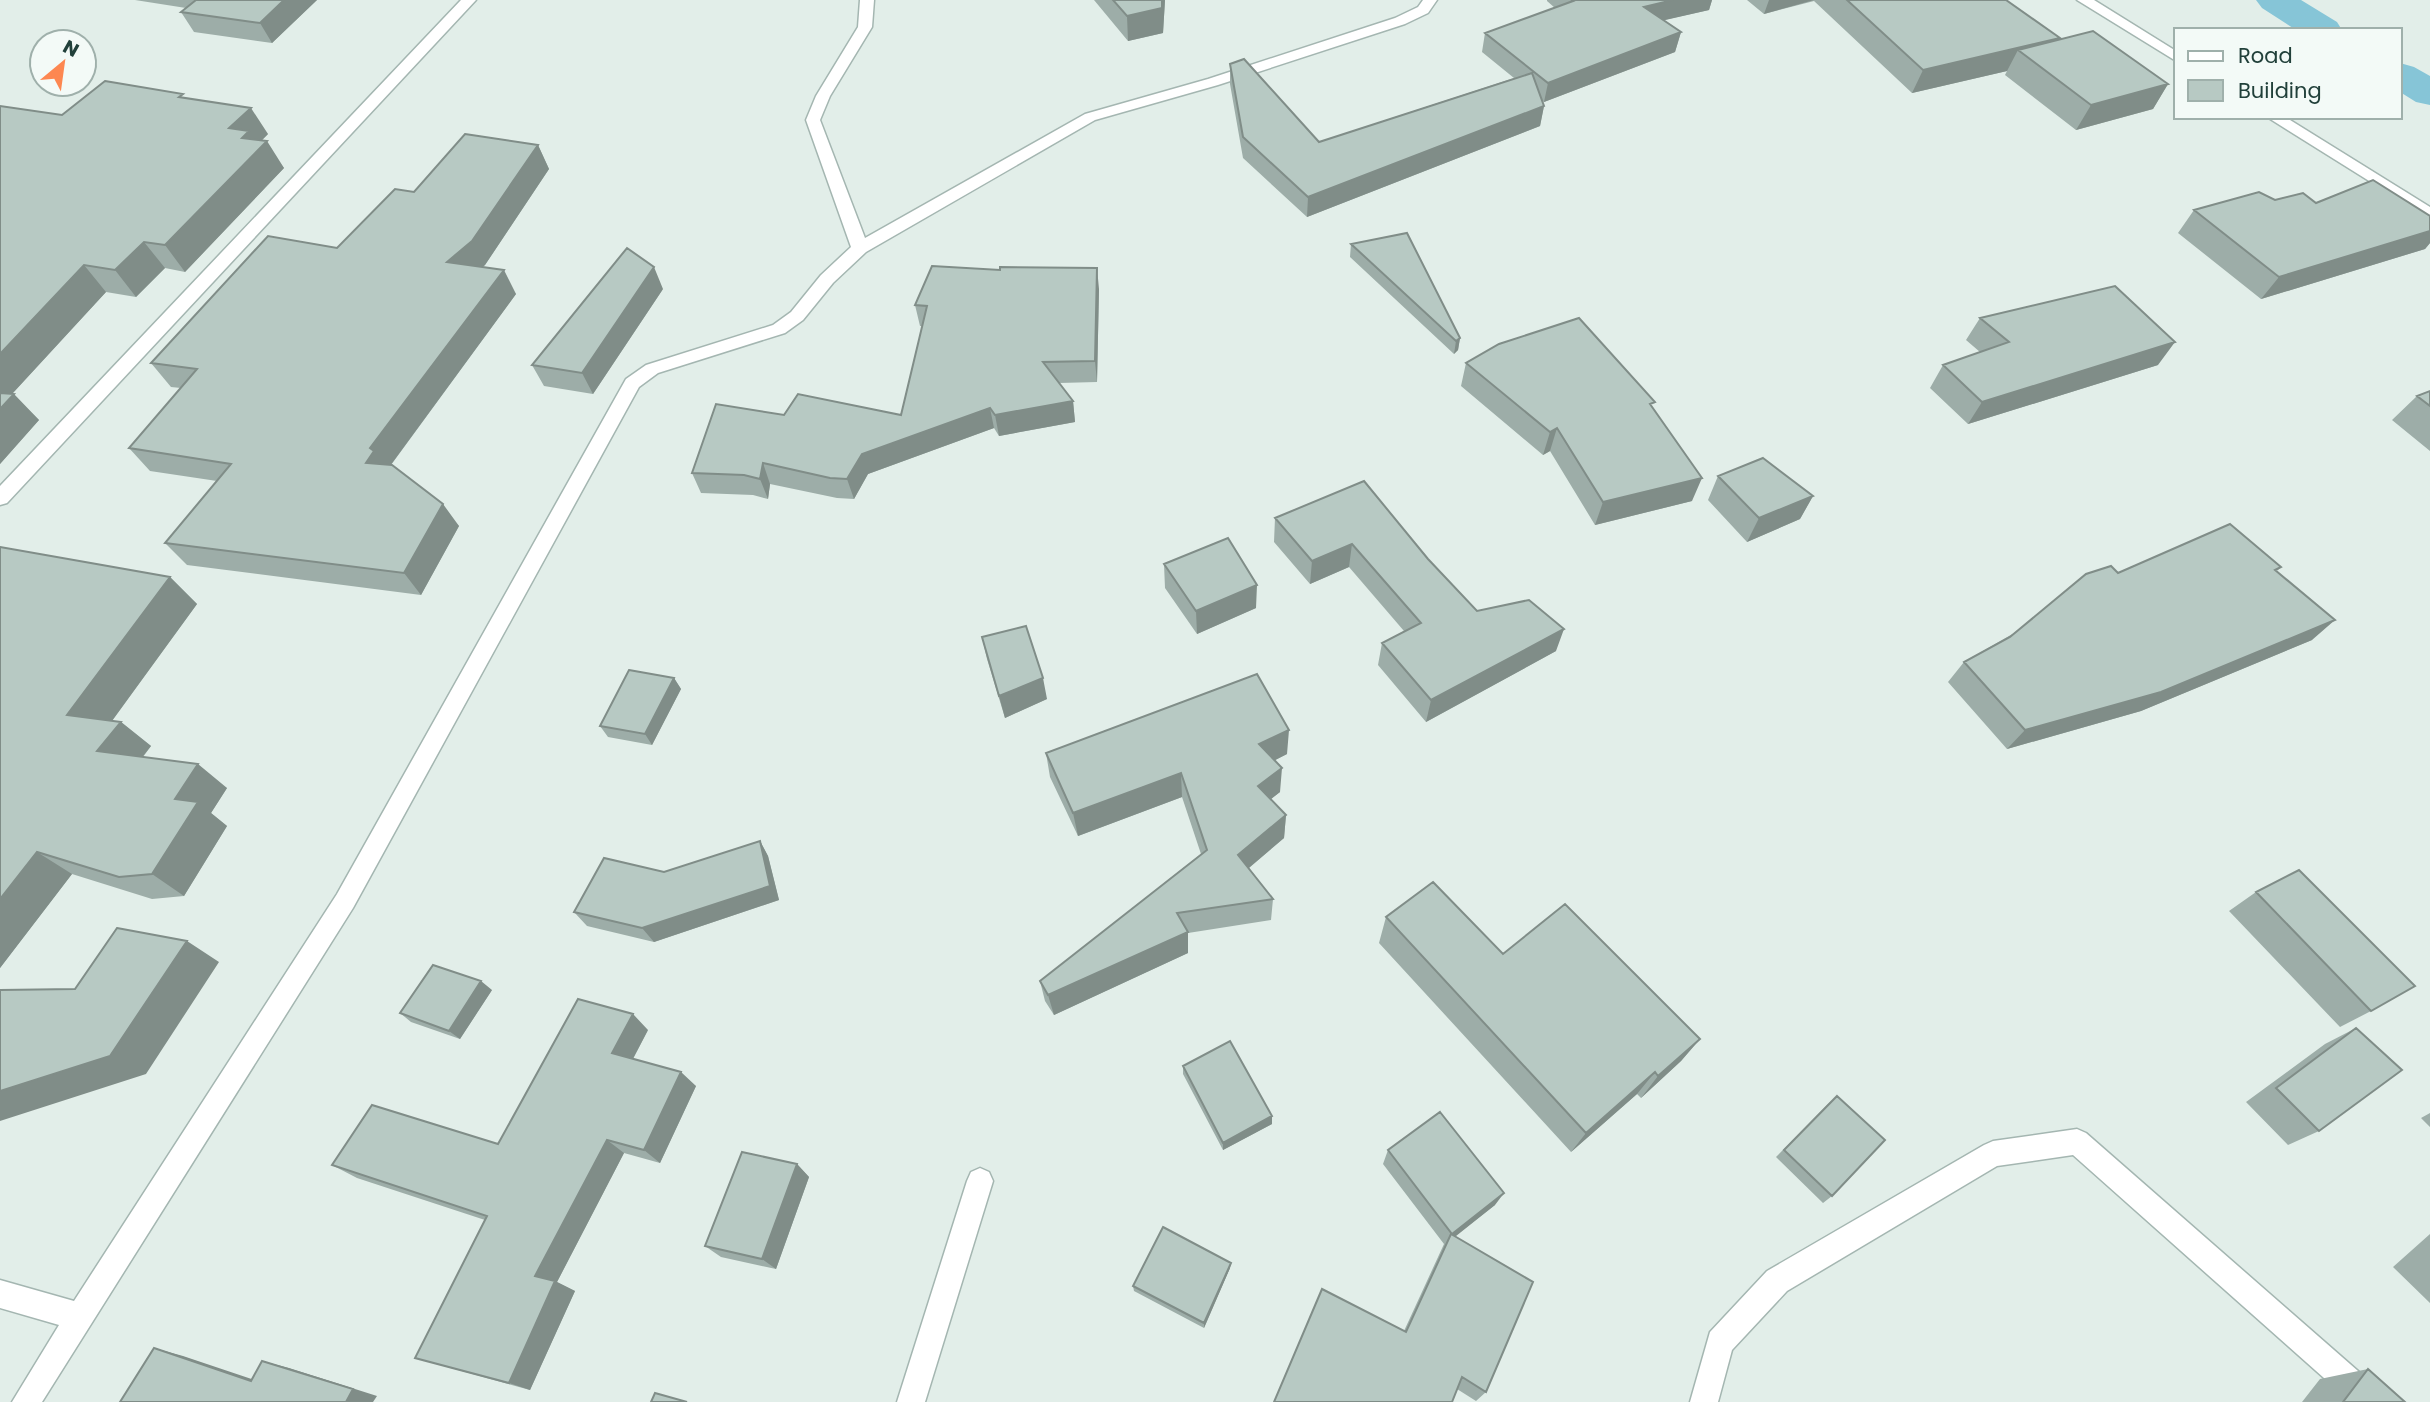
<svg xmlns="http://www.w3.org/2000/svg" width="2430" height="1402" viewBox="0 0 2430 1402" font-family="Poppins,sans-serif">
	<style>
		.lines { fill: none; stroke-linecap: round; stroke-linejoin: round }
		.canal { fill: #86c5d7; fill-rule: evenodd }
		.minor-casing { stroke: #a4b6b1; stroke-width: 3 }
		.minor { fill: #fff; fill-rule: evenodd }
		.wall { fill: #9dada8 }
		.shaded-wall { fill: #808d88 }
		.building { fill: #b7c9c3; stroke: #808d88; stroke-width: 2 }
	</style>
	<rect width="100%" height="100%" fill="#e2eee9"/>
	<g class="lines">
		<path class="canal" d="M2256,0H2301L2337,22L2342,30H2296L2262,8Z
			M2400,63L2414,67L2430,76V105L2416,102L2400,92Z"/>
		<defs>
			<path id="minor" d="M461,0H476L7,503L0,505V486Z
				M860,0H874L872,27L830,96L820,120L865,238L1085,114L1208,79L1395,18L1418,7L1423,0H1437L1428,13L1405,24L1218,85L1095,120L866,252L833,283L803,320L785,333L658,373L639,387L353,908L42,1402H12L59,1325L0,1308V1280L74,1301L337,894L626,379L646,365L773,325L791,312L821,275L851,247L806,120L816,96L858,27Z
				M2077,0H2094L2176,51V61Z
				M2267,117H2285L2430,207V219Z
				M2077,1129L2086,1133L2382,1392L2386,1402H2351L2073,1155L1997,1166L1787,1291L1732,1350L1718,1402H1690L1710,1332L1767,1271L1984,1145L1993,1141Z
				M980,1168L989,1172L993,1181L925,1402H897L967,1181L971,1172Z"/>
		</defs>
		<use href="#minor" class="minor-casing"/>
		<use href="#minor" class="minor"/>
	</g>
	<path class="wall" d="M135,0H317L272,43L194,32L181,12L186,8Z
		M1094,0H1165L1163,33L1128,41Z
		M1547,0H1712L1709,10L1664,20L1681,32L1675,52L1544,102L1542,101L1544,106L1540,126L1307,217L1243,158L1230,84V64L1319,142L1514,78L1482,52L1485,33L1555,8L1547,1Z
		M1747,0H2006L2060,38L2168,84L2153,109L2076,130L2005,75L2007,71L1912,93L1814,1L1764,14Z
		M186,98L268,134L261,141L284,168L185,272L165,268L136,297L106,292L12,394L39,420L0,464V106L62,115Z
		M538,145L549,169L485,265L482,267L516,294L391,465L459,526L421,595L187,565L165,543L217,481L150,471L129,448L181,388L171,387L151,363L337,248L414,192Z
		M2275,200L2316,203L2430,216V243L2425,249L2261,299L2178,233L2194,210Z
		M1351,244L1460,338L1458,350L1454,354L1350,257Z
		M663,289L593,394L544,386L532,365Z
		M1099,289L1097,382L1059,383L1073,401L1075,422L999,436L994,428L868,474L854,499L837,498L770,484L768,499L753,495L701,493L692,473L784,415H901L922,326H920L915,305Z
		M1980,318L2158,365L1968,424L1930,388L1943,365L1980,352L1966,340Z
		M1466,363L1653,408L1692,501L1595,525L1550,451L1543,455L1461,386Z
		M2430,391V451L2392,420L2417,396Z
		M1718,476L1813,496L1800,519L1747,542L1708,500Z
		M1275,518L1428,559L1477,611L1556,651L1426,722L1378,665L1382,643L1404,631L1349,567L1310,584L1274,542Z
		M0,547L170,577L197,604L112,721L121,722L151,746L143,757L227,788L211,813L227,826L184,896L152,899L72,874L0,968Z
		M1164,564L1256,608L1197,634L1165,588Z
		M2281,567L2277,571L2312,640L2141,711L2007,749L1948,682L1964,662L2118,573Z
		M982,637L1047,699L1005,718L987,659Z
		M674,678L681,689L652,745L608,737L600,726Z
		M1046,753L1287,754L1275,760L1280,792L1271,799L1286,815L1284,838L1249,868L1273,899L1271,920L1188,933V953L1054,1015L1045,1001L1040,981L1201,854L1182,797L1078,836L1050,777Z
		M760,841L768,856L779,900L654,942L587,926L574,912L664,872Z
		M2256,892L2371,1011L2340,1027L2229,911Z
		M1386,917L1503,954L1700,1039L1681,1061L1641,1098L1637,1094L1571,1152L1379,943Z
		M492,990L460,1039L411,1022L400,1013Z
		M2356,1028L2319,1131L2288,1145L2246,1102L2325,1044Z
		M648,1030L633,1059L696,1086L660,1163L624,1153L557,1282L575,1291L530,1390L415,1358L485,1220L357,1178L332,1165L498,1144Z
		M1183,1066L1272,1116V1124L1223,1150L1183,1074Z
		M1837,1096L1832,1196L1823,1203L1776,1157L1828,1104Z
		M2430,1113V1127L2421,1118Z
		M1388,1150L1495,1205L1455,1236L1486,1392L1476,1401L1457,1389L1404,1331L1444,1244L1383,1164Z
		M797,1164L809,1177L776,1269L721,1257L705,1246Z
		M2430,1234V1303L2393,1267Z
		M1230,1268L1204,1328L1134,1291L1133,1286Z
		M2368,1369L2405,1402H2302L2320,1379Z"/>
	<path class="shaded-wall" d="M284,0H317L272,43L260,23Z
		M1162,0H1165L1163,33L1128,41L1127,16Z
		M1673,0H1712L1709,10L1639,26L1644,7Z
		M1769,0H1814L1764,14Z
		M1681,32L1675,52L1544,102L1548,83Z
		M2060,38L2018,50L2007,71L1912,93L1923,70Z
		M2168,84L2153,109L2076,130L2091,105Z
		M1544,106L1540,126L1307,217L1308,197Z
		M251,108L268,134L258,144L267,141L284,168L185,272L165,245L229,128Z
		M538,145L549,169L485,265L460,286L447,262Z
		M2430,231V243L2425,249L2261,299L2279,277Z
		M144,242L165,268L136,297L115,270Z
		M84,265L106,292L0,407V354Z
		M654,267L663,289L593,394L582,373Z
		M1097,268L1099,289L1097,382L1095,361Z
		M504,270L516,294L387,470L366,463L370,448Z
		M1460,338L1458,350L1454,354L1456,341Z
		M2175,342L2158,365L1968,424L1982,402Z
		M14,394L39,420L0,464V409Z
		M1073,401L1075,422L999,436L995,415Z
		M990,408L994,428L868,474L854,499L847,479L862,454Z
		M1557,428L1550,451L1543,455L1550,432Z
		M763,463L770,484L768,499L760,479Z
		M1702,478L1692,501L1595,525L1603,502Z
		M1813,496L1800,519L1747,542L1759,518Z
		M443,504L459,526L421,595L404,573Z
		M1352,544L1349,567L1310,584L1312,561Z
		M170,577L197,604L98,740L67,715Z
		M1257,585L1256,608L1197,634L1196,611Z
		M2335,620L2312,640L2141,711L2007,749L2025,730Z
		M1564,629L1556,651L1426,722L1431,700Z
		M674,678L681,689L652,745L645,734Z
		M1043,678L1047,699L1005,718L999,696Z
		M121,722L151,746L128,775L97,751Z
		M1289,730L1287,754L1258,769L1259,744Z
		M198,764L227,788L211,813L227,826L184,896L152,874L175,799Z
		M1282,768L1280,792L1257,810L1258,786Z
		M1181,773L1182,797L1078,836L1073,813Z
		M1286,815L1284,838L1238,877V855Z
		M760,841L768,856L779,900L654,942L642,928Z
		M37,852L72,874L0,968V899Z
		M1188,932V953L1054,1015L1048,995Z
		M187,941L219,962L146,1074L0,1121V1091Z
		M481,981L492,990L460,1039L449,1031Z
		M633,1014L648,1030L628,1068L612,1053Z
		M1700,1039L1681,1061L1641,1098L1658,1076Z
		M681,1072L696,1086L660,1163L644,1150Z
		M1655,1072L1637,1094L1571,1152L1586,1133Z
		M1272,1116V1124L1223,1150V1143Z
		M607,1140L624,1153L557,1282L575,1291L530,1390L509,1383L535,1276Z
		M797,1164L809,1177L776,1269L762,1259Z
		M1504,1193L1495,1205L1446,1244L1452,1234Z
		M1231,1263L1230,1268L1204,1328V1323Z
		M154,1348L183,1356L278,1388L251,1381Z
		M262,1361L289,1368L377,1396L373,1402H346Z"/>
	<path class="building" d="M196,0H284L260,23L181,12Z
		M1113,0H1162V8L1127,16Z
		M1571,0H1673L1644,7L1681,32L1548,83L1485,33L1573,1Z
		M1847,0H2006L2060,38L1923,70Z
		M2093,31L2168,84L2091,105L2018,50Z
		M1244,59L1319,142L1532,73L1544,106L1308,197L1243,137L1230,64Z
		M105,81L183,94L179,97L251,108L229,128L249,131L242,138L267,141L165,245L144,242L115,270L84,265L0,354V106L62,115Z
		M465,134L538,145L472,241L447,262L504,270L370,448L374,451L366,463L392,465L443,504L404,573L165,543L231,464L129,448L197,369L151,363L268,236L337,248L395,189L414,192Z
		M2373,180L2430,216V231L2279,277L2194,210L2259,192L2275,200L2303,193L2316,203Z
		M1407,233L1460,338L1456,341L1351,244Z
		M627,248L654,267L582,373L532,365Z
		M932,266L1000,270V267L1097,268L1095,361L1043,362L1073,401L995,415L990,408L862,454L847,479L830,478L763,463L760,479L744,475L692,473L716,404L784,415L798,394L901,415L927,306L915,305Z
		M2115,286L2175,342L1982,402L1943,365L2009,342L1980,318Z
		M1579,318L1655,402L1650,404L1702,478L1603,502L1557,428L1550,432L1466,363L1499,344Z
		M2430,391V406L2417,396Z
		M0,393L14,394L0,409Z
		M1763,458L1813,496L1759,518L1718,476Z
		M1364,481L1428,559L1477,611L1529,600L1564,629L1431,700L1382,643L1421,623L1352,544L1312,561L1275,518Z
		M2230,524L2281,567L2275,570L2335,620L2161,692L2025,730L1964,662L2010,637L2086,574L2111,566L2118,573Z
		M1228,538L1257,585L1196,611L1164,564Z
		M0,547L170,577L67,715L121,722L97,751L198,764L175,799L198,802L152,874L119,877L37,852L0,899Z
		M1026,626L1043,678L999,696L982,637Z
		M629,670L674,678L645,734L600,726Z
		M1257,674L1289,730L1259,744L1282,768L1258,786L1286,815L1238,855L1273,899L1177,913L1188,932L1048,995L1040,981L1207,850L1181,773L1073,813L1046,753Z
		M760,841L770,886L642,928L574,912L604,858L664,872Z
		M2299,870L2415,986L2371,1011L2256,892Z
		M1433,882L1503,954L1565,904L1700,1039L1658,1076L1655,1072L1586,1133L1386,917Z
		M117,928L187,941L110,1056L0,1091V990L75,989Z
		M433,965L481,981L449,1031L400,1013Z
		M578,999L633,1014L612,1053L681,1072L644,1150L607,1140L535,1276L555,1281L509,1383L415,1358L487,1216L332,1165L372,1105L498,1144Z
		M2356,1028L2402,1070L2319,1131L2276,1088Z
		M1230,1041L1272,1116L1223,1143L1183,1066Z
		M1837,1096L1885,1140L1832,1196L1784,1150Z
		M1440,1112L1504,1193L1452,1234L1388,1150Z
		M742,1152L797,1164L762,1259L705,1246Z
		M1163,1227L1231,1263L1204,1323L1133,1286Z
		M1451,1234L1533,1282L1486,1392L1462,1377L1452,1402H1274L1322,1289L1406,1332Z
		M154,1348L251,1381L262,1361L353,1389L346,1402H120Z
		M2368,1369L2405,1402H2343Z
		M655,1393L687,1402H651Z"/>
	<rect x="2174" y="28" width="228" height="91" fill="#f3faf7" stroke="#9fb0ab" stroke-width="2"/>
	<rect x="2188" y="51" width="35" height="10" fill="#ffffff" stroke="#9fb0ab" stroke-width="2"/>
	<text x="2238" y="63" font-size="21" fill="#21403a">Road</text>
	<rect x="2188" y="80" width="35" height="21" fill="#b7c9c3" stroke="#9fb0ab" stroke-width="2"/>
	<text x="2238" y="98" font-size="21" fill="#21403a">Building</text>
	<g transform="translate(63 63) rotate(29)"><circle r="33" fill="#f3faf7" stroke="#9fb0ab" stroke-width="2"/>
	<path d="M0-5L12 26L0 18L-12 26Z" fill="#fd8751"/>
	<text y="-10" font-size="19" font-weight="bold" text-anchor="middle" fill="#21403a">N</text>
	</g>
</svg>
